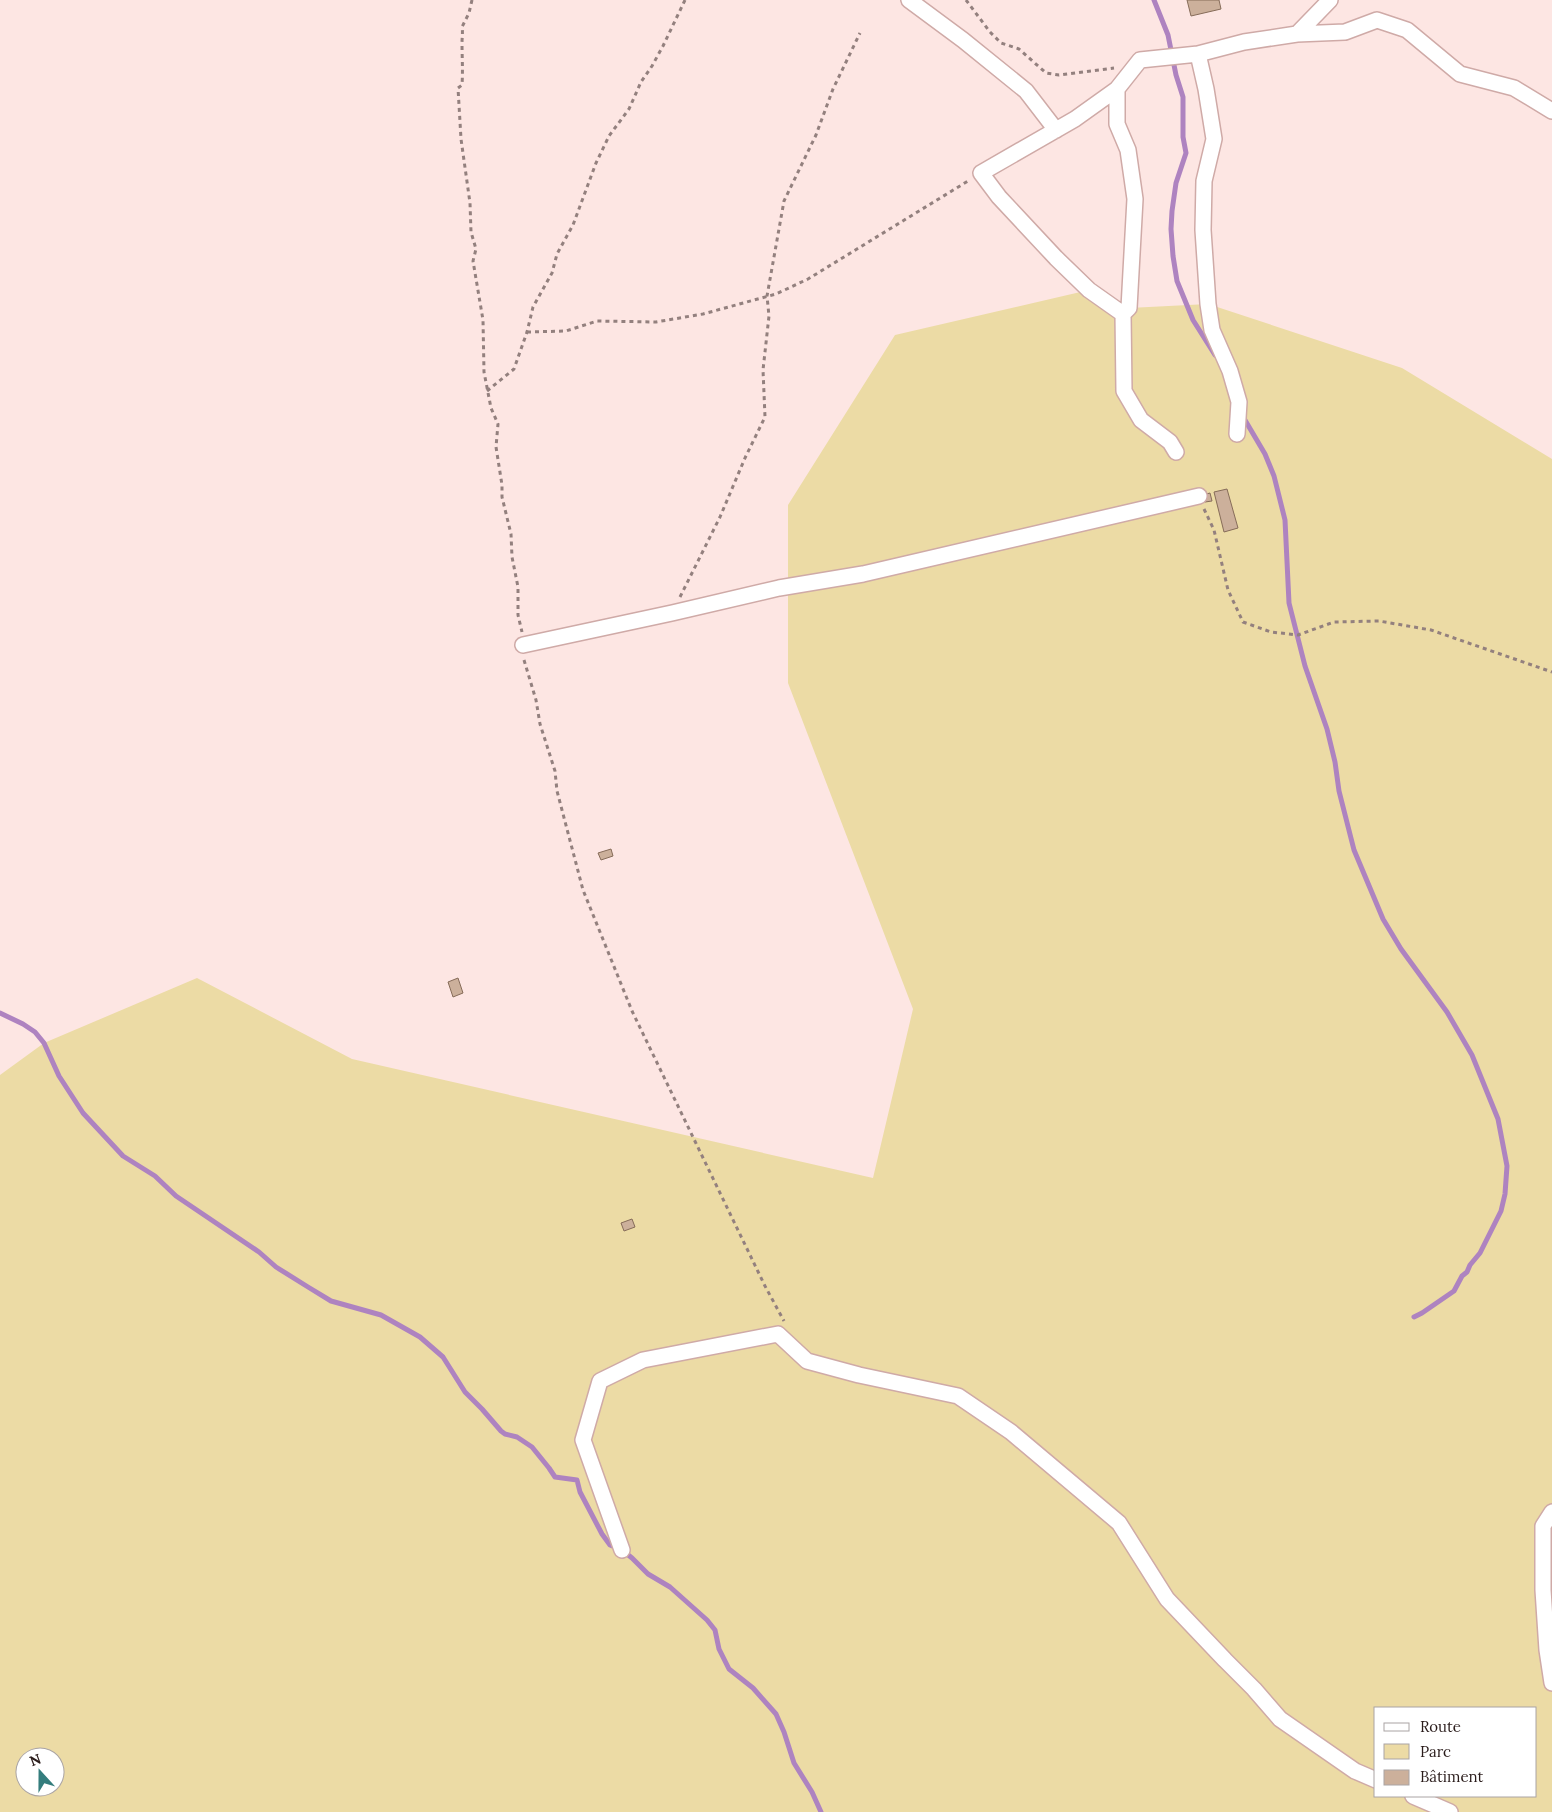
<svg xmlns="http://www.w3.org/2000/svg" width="1552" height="1812" viewBox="0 0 1552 1812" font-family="Lora,serif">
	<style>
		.green { fill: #ecdba5; fill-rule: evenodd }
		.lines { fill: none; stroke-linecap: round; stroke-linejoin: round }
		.stream { stroke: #ae83c0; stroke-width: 5 }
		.building { fill: #ccb09b; stroke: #866c59 }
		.street-casing { stroke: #cfaaa7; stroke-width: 18 }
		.path { stroke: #93807e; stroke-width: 3; stroke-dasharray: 4 4; stroke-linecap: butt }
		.street { stroke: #fff; stroke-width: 15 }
	</style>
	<rect width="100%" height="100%" fill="#fde6e3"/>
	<path class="green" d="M1089,290L1129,308L1208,304L1402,368L1552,459V1812H0V1075L44,1043L197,978L352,1059L873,1178L913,1009L788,683V505L895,335ZM1376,1708H1536V1796H1376ZM25,1757H55V1787H25Z"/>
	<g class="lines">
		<path class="stream" d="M1154,0L1168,35L1176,75L1183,97V137L1186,153L1176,183L1172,211L1171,229L1173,256L1177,281L1193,320L1215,355
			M1242,415L1265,454L1274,476L1285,520L1289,603L1305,666L1327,729L1335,762L1339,791L1354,850L1383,919L1401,949L1447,1012L1472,1055L1498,1119L1507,1166L1505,1194L1501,1211L1480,1253L1470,1265L1467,1272L1462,1276L1454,1291L1422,1313L1414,1317
			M0,1013L23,1024L35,1032L44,1043L59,1076L83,1113L123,1156L155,1176L176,1196L259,1252L276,1267L308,1287L331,1301L381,1315L420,1337L443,1357L465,1392L482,1409L501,1431L505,1434L517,1437L532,1447L549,1468L555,1477L577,1480L580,1492L602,1534L610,1545L622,1550L632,1558L648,1574L670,1587L707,1620L715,1630L719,1649L729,1669L753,1688L776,1714L784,1732L794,1763L812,1792L821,1812"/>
	</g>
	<path class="building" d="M1187,0H1219L1221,9L1191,16Z
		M1227,489L1238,528L1224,532L1214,492Z
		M1210,493L1212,501L1205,502L1203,495Z
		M611,849L613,856L601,860L598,853Z
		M458,978L463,993L453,997L448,982Z
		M632,1219L635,1227L624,1231L621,1223Z"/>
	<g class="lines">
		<defs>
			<path id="street" d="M909,0L963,40L1026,91L1056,130
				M1297,34L1330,0
				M1198,54L1206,89L1214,139L1204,181L1203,230L1208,304L1212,330L1230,371L1239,402L1237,434
				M1117,89V124L1128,150L1135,199L1129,308L1123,314
				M1176,452L1170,442L1141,420L1124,391L1123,314L1089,290L1056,258L999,197L981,173L1075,119L1117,89L1140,60L1198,54L1244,42L1297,34L1345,32L1377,20L1407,30L1460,74L1514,88L1552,111
				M523,645L672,613L779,588L863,574L1199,496
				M1552,1512L1543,1526V1590L1547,1650L1552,1683
				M622,1550L583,1440L600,1381L643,1360L778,1334L807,1361L859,1375L958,1396L1011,1432L1119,1523L1167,1599L1225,1660L1254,1689L1280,1719L1355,1771L1376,1780
				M1413,1796L1450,1812"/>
		</defs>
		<use href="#street" class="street-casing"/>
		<path class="path" d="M472,0L469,13L462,27C463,33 462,37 462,43C462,57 463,70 462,85L458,88L461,139L470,203L471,232L476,249L473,261L483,320L484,372L491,408L498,424L496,447L502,485V497L511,534L512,557L518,587V615L522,632
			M966,0L990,32L1001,43L1019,49L1046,73L1059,75L1114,68
			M527,332L566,331L597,321L656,322L703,314L776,294L808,279L968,181
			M487,391L514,369L527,332L533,307L552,273L557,254L573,225L596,163L609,136L629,109L641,82L652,66L663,46L685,0
			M1204,509L1214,530L1228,590L1243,622L1271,632L1298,635L1334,622L1379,621L1431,630L1552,672
			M680,597L720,517L745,458L765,417L763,370L769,316L767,296L784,201L816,135L833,89L860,33
			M524,660L536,700L540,724L555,771L557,791L583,890L632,1011L765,1286L784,1321"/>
		<use href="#street" class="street"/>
	</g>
	<rect x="1374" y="1707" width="162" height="90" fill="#ffffff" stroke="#aaa4a4"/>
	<rect x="1384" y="1723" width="25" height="8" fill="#ffffff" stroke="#aaa4a4"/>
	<text x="1420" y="1732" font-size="15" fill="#2a1c1b">Route</text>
	<rect x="1384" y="1744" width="25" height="15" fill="#ecdba5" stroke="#aaa4a4"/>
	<text x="1420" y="1757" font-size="15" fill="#2a1c1b">Parc</text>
	<rect x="1384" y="1770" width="25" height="15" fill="#ccb09b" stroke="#aaa4a4"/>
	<text x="1420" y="1782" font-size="15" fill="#2a1c1b">Bâtiment</text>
	<g transform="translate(40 1772) rotate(339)"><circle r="24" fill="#ffffff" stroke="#aaa4a4"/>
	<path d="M0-4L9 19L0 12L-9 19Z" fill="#347d7d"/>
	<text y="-8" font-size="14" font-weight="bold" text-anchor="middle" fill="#2a1c1b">N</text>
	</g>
</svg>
